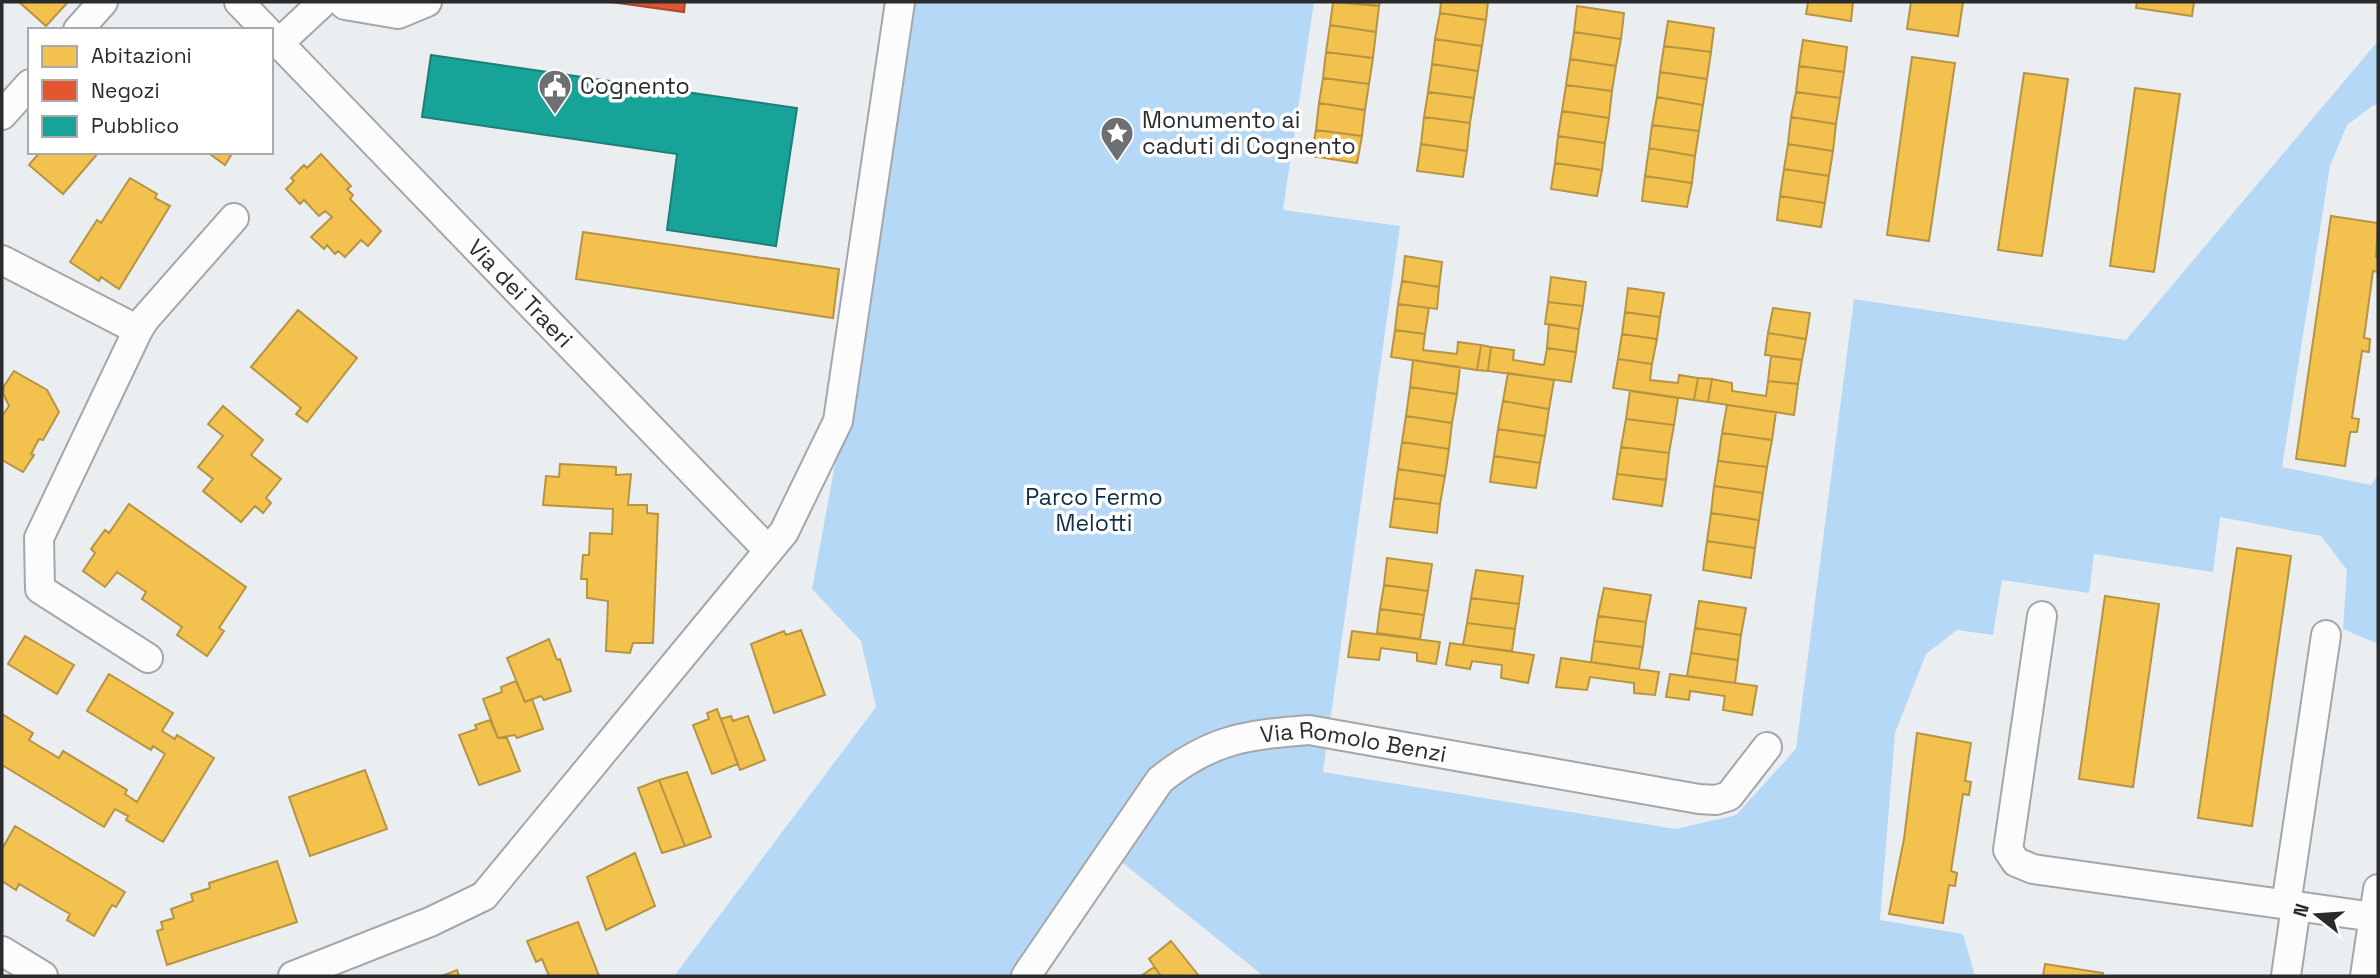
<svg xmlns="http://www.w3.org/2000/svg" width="2380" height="978" viewBox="0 0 2380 978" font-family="'Space Grotesk',sans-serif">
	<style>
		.green { fill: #b6d8f7 }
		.homes { fill: #f2c14e; stroke: #b69444; stroke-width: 2 }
		.shops { fill: #e4572e; stroke: #ac4a2e; stroke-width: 2 }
		.public { fill: #17a398; stroke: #1c7f78; stroke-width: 2 }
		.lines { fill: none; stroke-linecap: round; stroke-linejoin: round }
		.street-casing { stroke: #a5a6a8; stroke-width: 32 }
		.street { stroke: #fcfcfd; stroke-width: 28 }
		.labels { text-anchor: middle; stroke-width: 7; stroke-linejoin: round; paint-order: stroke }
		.poi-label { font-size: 23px; fill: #292b2d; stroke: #fff; text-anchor: start }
		.street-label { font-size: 23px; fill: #292b2d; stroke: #fff }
		.park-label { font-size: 23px; fill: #0e2e49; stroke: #fff }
	</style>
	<rect width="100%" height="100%" fill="#ebeef0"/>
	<path class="green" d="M907,2H1314L1283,210L1400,226L1323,772L1676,829L1736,815L1796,749L1854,299L2126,340L2378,41V106L2374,105L2347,125L2330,166L2282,467L2371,485L2378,474V644L2343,629L2347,570L2321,536L2220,517L2213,572L2094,554L2089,593L2002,580L1993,635L1957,630L1926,654L1895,733L1880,920L1963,934L1975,976H1260L1261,974L1108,851L1019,976H674L876,707L861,641L812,589L850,383Z"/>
	<path class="homes" d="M19,2H68L46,26Z
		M1333,2L1379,6L1376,32L1330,25Z
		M1352,2H1380L1379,6Z
		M1441,2H1488L1486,20L1440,13Z
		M1808,2H1853L1851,21L1806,14Z
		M1911,2H1963L1958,36L1907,29Z
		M2137,2H2194L2192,16L2136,8Z
		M1577,6L1624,13L1621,39L1574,32Z
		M1440,13L1486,20L1482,46L1435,39Z
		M1668,21L1714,28L1711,52L1664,46Z
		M1330,25L1376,32L1373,58L1326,52Z
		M1574,32L1621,39L1616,66L1570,59Z
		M1435,39L1482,46L1478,71L1432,64Z
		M1803,40L1847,47L1844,72L1799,66Z
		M1664,46L1711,52L1707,79L1660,72Z
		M1326,52L1373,58L1369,84L1323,78Z
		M1912,57L1955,63L1929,241L1887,235Z
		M1570,59L1616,66L1612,91L1566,85Z
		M1432,64L1478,71L1474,98L1428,92Z
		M1799,66L1844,72L1840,98L1796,92Z
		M1660,72L1707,79L1703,105L1657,97Z
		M2024,73L2068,79L2042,256L1998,250Z
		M1323,78L1369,84L1365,110L1319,103Z
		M1566,85L1612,91L1609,118L1562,111Z
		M2135,88L2180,94L2154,272L2110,266Z
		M1428,92L1474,98L1470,123L1424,117Z
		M1796,92L1840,98L1836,124L1791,117Z
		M1657,97L1703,105L1699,131L1652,125Z
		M1319,103L1365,110L1362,136L1316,130Z
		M1562,111L1609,118L1605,143L1558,136Z
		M1424,117L1470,123L1467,151L1421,144Z
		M1791,117L1836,124L1833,151L1788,144Z
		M1652,125L1699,131L1695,156L1649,148Z
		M1316,130L1362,136L1357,163L1311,156Z
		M1558,136L1605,143L1602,170L1555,163Z
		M1421,144L1467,151L1463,177L1417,171Z
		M1788,144L1833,151L1829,176L1784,169Z
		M1649,148L1695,156L1692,183L1645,176Z
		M40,152H99L63,194L29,165Z
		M207,152H233L225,165Z
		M321,154L351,186L347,189L353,195L350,199L381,231L368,246L361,240L345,257L338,251L335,254L327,245L324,249L311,237L332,217L325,211L319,216L304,200L300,204L286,189L294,181L291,178L304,165L307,168Z
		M1555,163L1602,170L1597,196L1551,189Z
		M1784,169L1829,176L1825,203L1780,196Z
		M1645,176L1692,183L1687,207L1642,201Z
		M130,178L157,194L155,198L170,206L119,289L101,277L99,281L70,262L97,220L101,223Z
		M1780,196L1825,203L1821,227L1777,220Z
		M2331,216L2378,223L2376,257L2378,258V272L2373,271L2364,338L2370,339L2369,352L2362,351L2352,418L2359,419L2357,432H2350L2345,466L2296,459Z
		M583,232L839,269L833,318L576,279Z
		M1405,256L1442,262L1439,287L1402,281Z
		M1551,277L1586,282L1583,306L1548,302Z
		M1402,281L1439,287L1437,309L1398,304Z
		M1628,288L1664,293L1660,317L1625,312Z
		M1548,302L1583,306L1579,329L1545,324Z
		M1398,304L1429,308L1425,334L1395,330Z
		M1773,308L1810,313L1806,339L1768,333Z
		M298,310L357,358L307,422L296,414L301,408L251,367Z
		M1625,312L1660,317L1657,339L1622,334Z
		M1549,324L1579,329L1576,352L1547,348Z
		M1395,330L1425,334L1423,350L1457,354L1458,342L1481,345L1477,370L1391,357Z
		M1768,333L1806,339L1802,360L1765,355Z
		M1622,334L1657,339L1652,364L1618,359Z
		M1481,345L1491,347L1488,371L1477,370Z
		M1491,347L1514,350L1513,360L1544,365L1547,348L1576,352L1571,382L1488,371Z
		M1771,356L1802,360L1798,384L1768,381Z
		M1618,359L1652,364L1650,380L1678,383L1679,375L1698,378L1694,400L1613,388Z
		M1413,360L1460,367L1457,394L1410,387Z
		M14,371L47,390L59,412L43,440L39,439L31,454L34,455L23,472L2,460V416L9,406L3,393L4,386Z
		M1508,373L1554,380L1549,409L1503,401Z
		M1698,378L1712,379L1708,402L1694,400Z
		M1712,379L1732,383V391L1766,396L1768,381L1798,384L1794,415L1708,402Z
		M1410,387L1457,394L1452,423L1406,416Z
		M1630,391L1678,398L1674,425L1626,419Z
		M1503,401L1549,409L1545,436L1498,429Z
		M1727,405L1776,412L1772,440L1722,433Z
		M223,406L263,440L251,455L281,479L266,498L271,503L263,513L255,506L241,522L203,491L213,479L198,467L223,436L208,424Z
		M1406,416L1452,423L1449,449L1402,442Z
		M1626,419L1674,425L1669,453L1621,447Z
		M1498,429L1545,436L1540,463L1494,456Z
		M1722,433L1772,440L1767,467L1718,461Z
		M1402,442L1449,449L1445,476L1398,469Z
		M1621,447L1669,453L1666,480L1617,474Z
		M1494,456L1540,463L1536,488L1490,482Z
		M1718,461L1767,467L1763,493L1714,486Z
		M560,464L616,467V475L631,474L628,505H647V513L658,514L653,643H633L630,653L606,651L608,601L587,598V579H581L583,555H589L590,533L612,534L613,509L543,505L546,476L559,477Z
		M1398,469L1445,476L1440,504L1394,498Z
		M1617,474L1666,480L1662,506L1613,499Z
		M1714,486L1763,493L1759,520L1711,513Z
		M1394,498L1440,504L1437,533L1390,527Z
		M129,504L246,587L219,628L224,631L207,656L177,635L182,627L142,599L146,592L117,572L105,587L83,571L95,553L91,549L105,530L109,533Z
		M1711,513L1759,520L1755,548L1707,541Z
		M1707,541L1755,548L1751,578L1703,570Z
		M2237,548L2291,556L2252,826L2198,818Z
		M1387,558L1432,564L1428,591L1384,585Z
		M1476,570L1523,576L1519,604L1471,598Z
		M1384,585L1428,591L1424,615L1380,609Z
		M1604,588L1651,595L1646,622L1598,616Z
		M2105,596L2159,604L2133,787L2079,779Z
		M1471,598L1519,604L1515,629L1467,623Z
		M1699,601L1746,608L1741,635L1695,628Z
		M1380,609L1424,615L1420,639L1377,633Z
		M1598,616L1646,622L1643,647L1594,641Z
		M1467,623L1515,629L1512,651L1463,645Z
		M1695,628L1741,635L1738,660L1691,653Z
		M801,630L825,695L774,713L751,644L784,631L786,635Z
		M1352,631L1440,642L1436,664L1417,661V653L1381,648L1379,660L1348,657Z
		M25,636L74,665L57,694L8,664Z
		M549,639L557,660L560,659L571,691L544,700L541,696L525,702L507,658Z
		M1594,641L1643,647L1639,669L1591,662Z
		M1450,643L1534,655L1528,683L1501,678L1502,665L1472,661L1470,669L1446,665Z
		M1691,653L1738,660L1735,683L1687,676Z
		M1561,658L1659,672L1655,695L1634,693V683L1590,677L1587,690L1556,687Z
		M109,674L173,713L162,731L175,739L177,735L214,758L163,842L126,820L128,816L115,809L104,827L2,765V714L33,733L29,740L59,758L63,751L127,790L125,794L137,802L165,754L153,746L151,750L87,711Z
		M1670,674L1757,686L1752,715L1723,710L1725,696L1690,691L1689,700L1666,697Z
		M516,681L525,702L532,699L543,729L517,738L515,735L498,738L483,699L502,692L501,687Z
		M717,709L738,764L712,774L693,725L709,719L707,713Z
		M731,716L733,721L748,716L765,760L740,770L721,719Z
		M490,720L498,738H507L520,771L479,785L459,735L477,729L475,725Z
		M1917,733L1971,743L1965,781L1971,782L1969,795L1963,794L1951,871L1957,873L1955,886L1949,885L1943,923L1889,914L1904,839Z
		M365,770L387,829L310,856L289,797Z
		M687,772L711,837L685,846L659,780Z
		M659,780L685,846L662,853L638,788Z
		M15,826L125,892L116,907L112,905L94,936L67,920L70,914L61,909L19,884L16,890L2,881V849Z
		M635,853L655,906L606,930L587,877Z
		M277,861L297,922L167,965L157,931L163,929L161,922L174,918L171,909L193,901L191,894L210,888L209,883Z
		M578,922L599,976H549L542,959L536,962L527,941Z
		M1171,941L1199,976H1161L1149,959Z
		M2045,964L2103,973L2102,976H2043Z
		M1154,967L1161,976H1141Z
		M457,970L459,976H442Z"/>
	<path class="shops" d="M611,2H685L684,12Z"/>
	<path class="public" d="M431,55L797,108L776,246L667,230L677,154L422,117Z"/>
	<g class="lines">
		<defs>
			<g id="street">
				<path d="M239,2L266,30"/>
				<path d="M342,2L345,5L398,14L427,2"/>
				<path d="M78,30L103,2"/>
				<path id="s1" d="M271,35L768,550"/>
				<path d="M279,43L323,2"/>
				<path d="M2,115L30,84"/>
				<path d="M2,260L138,330"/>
				<path d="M2042,616L2008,850L2016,862L2033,869L2374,917"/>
				<path d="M148,658L40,589L39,538L138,330L145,319L234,218"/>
				<path d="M2286,905L2326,635"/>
				<path d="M2,951L43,976"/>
				<path d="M293,976L430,922L484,896L784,532L838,421L900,2"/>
				<path id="s2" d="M1026,976L1160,780C1211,739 1246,735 1309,730L1699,799L1716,800L1729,796L1767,747"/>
				<path d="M2286,976L2296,906"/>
				<path d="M2365,976L2378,889"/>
			</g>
		</defs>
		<use href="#street" class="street-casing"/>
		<use href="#street" class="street"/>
	</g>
	<defs>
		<symbol id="civic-pin" viewBox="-11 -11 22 30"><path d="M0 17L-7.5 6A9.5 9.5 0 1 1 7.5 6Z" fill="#6d6f71" stroke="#fff"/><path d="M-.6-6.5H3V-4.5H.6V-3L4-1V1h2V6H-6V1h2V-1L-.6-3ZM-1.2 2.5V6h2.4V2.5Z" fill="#fff"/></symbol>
		<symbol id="sight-pin" viewBox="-11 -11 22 30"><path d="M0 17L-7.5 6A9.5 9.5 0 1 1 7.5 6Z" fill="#6d6f71" stroke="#fff"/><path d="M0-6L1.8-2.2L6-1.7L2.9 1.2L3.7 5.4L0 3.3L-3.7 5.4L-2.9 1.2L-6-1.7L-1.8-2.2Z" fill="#fff"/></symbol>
	</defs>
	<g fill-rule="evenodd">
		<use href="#civic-pin" x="536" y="67" width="38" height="52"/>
		<use href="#sight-pin" x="1098" y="114" width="38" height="52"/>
	</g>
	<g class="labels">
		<g class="poi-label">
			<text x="580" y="94">Cognento</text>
			<text x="1142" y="128">Monumento ai<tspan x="1142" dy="26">caduti di Cognento</tspan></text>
		</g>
		<g class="street-label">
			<text dy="8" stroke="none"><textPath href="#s1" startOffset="359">Via dei Traeri</textPath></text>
			<text dy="8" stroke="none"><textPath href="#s2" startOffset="443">Via Romolo Benzi</textPath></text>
		</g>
		<g class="park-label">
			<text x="1094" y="505">Parco Fermo<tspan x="1094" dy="26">Melotti</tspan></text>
		</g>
	</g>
	<rect width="2380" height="978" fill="none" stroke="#292b2d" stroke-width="7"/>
	<rect x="28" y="28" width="245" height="126" fill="#ffffff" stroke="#a9aaab" stroke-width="2"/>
	<rect x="42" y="46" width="35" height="21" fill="#f2c14e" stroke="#a9aaab" stroke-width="2"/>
	<text x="91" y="63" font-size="21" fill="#292b2d">Abitazioni</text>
	<rect x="42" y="80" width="35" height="21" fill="#e4572e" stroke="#a9aaab" stroke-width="2"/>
	<text x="91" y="98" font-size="21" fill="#292b2d">Negozi</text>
	<rect x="42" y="116" width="35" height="21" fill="#17a398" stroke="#a9aaab" stroke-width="2"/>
	<text x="91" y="133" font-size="21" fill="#292b2d">Pubblico</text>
	<g transform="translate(2317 915) rotate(287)" stroke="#ffffff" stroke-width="5" paint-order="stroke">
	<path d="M0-5L12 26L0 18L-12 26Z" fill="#292b2d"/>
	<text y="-10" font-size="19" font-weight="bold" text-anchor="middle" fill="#292b2d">N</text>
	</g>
</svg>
